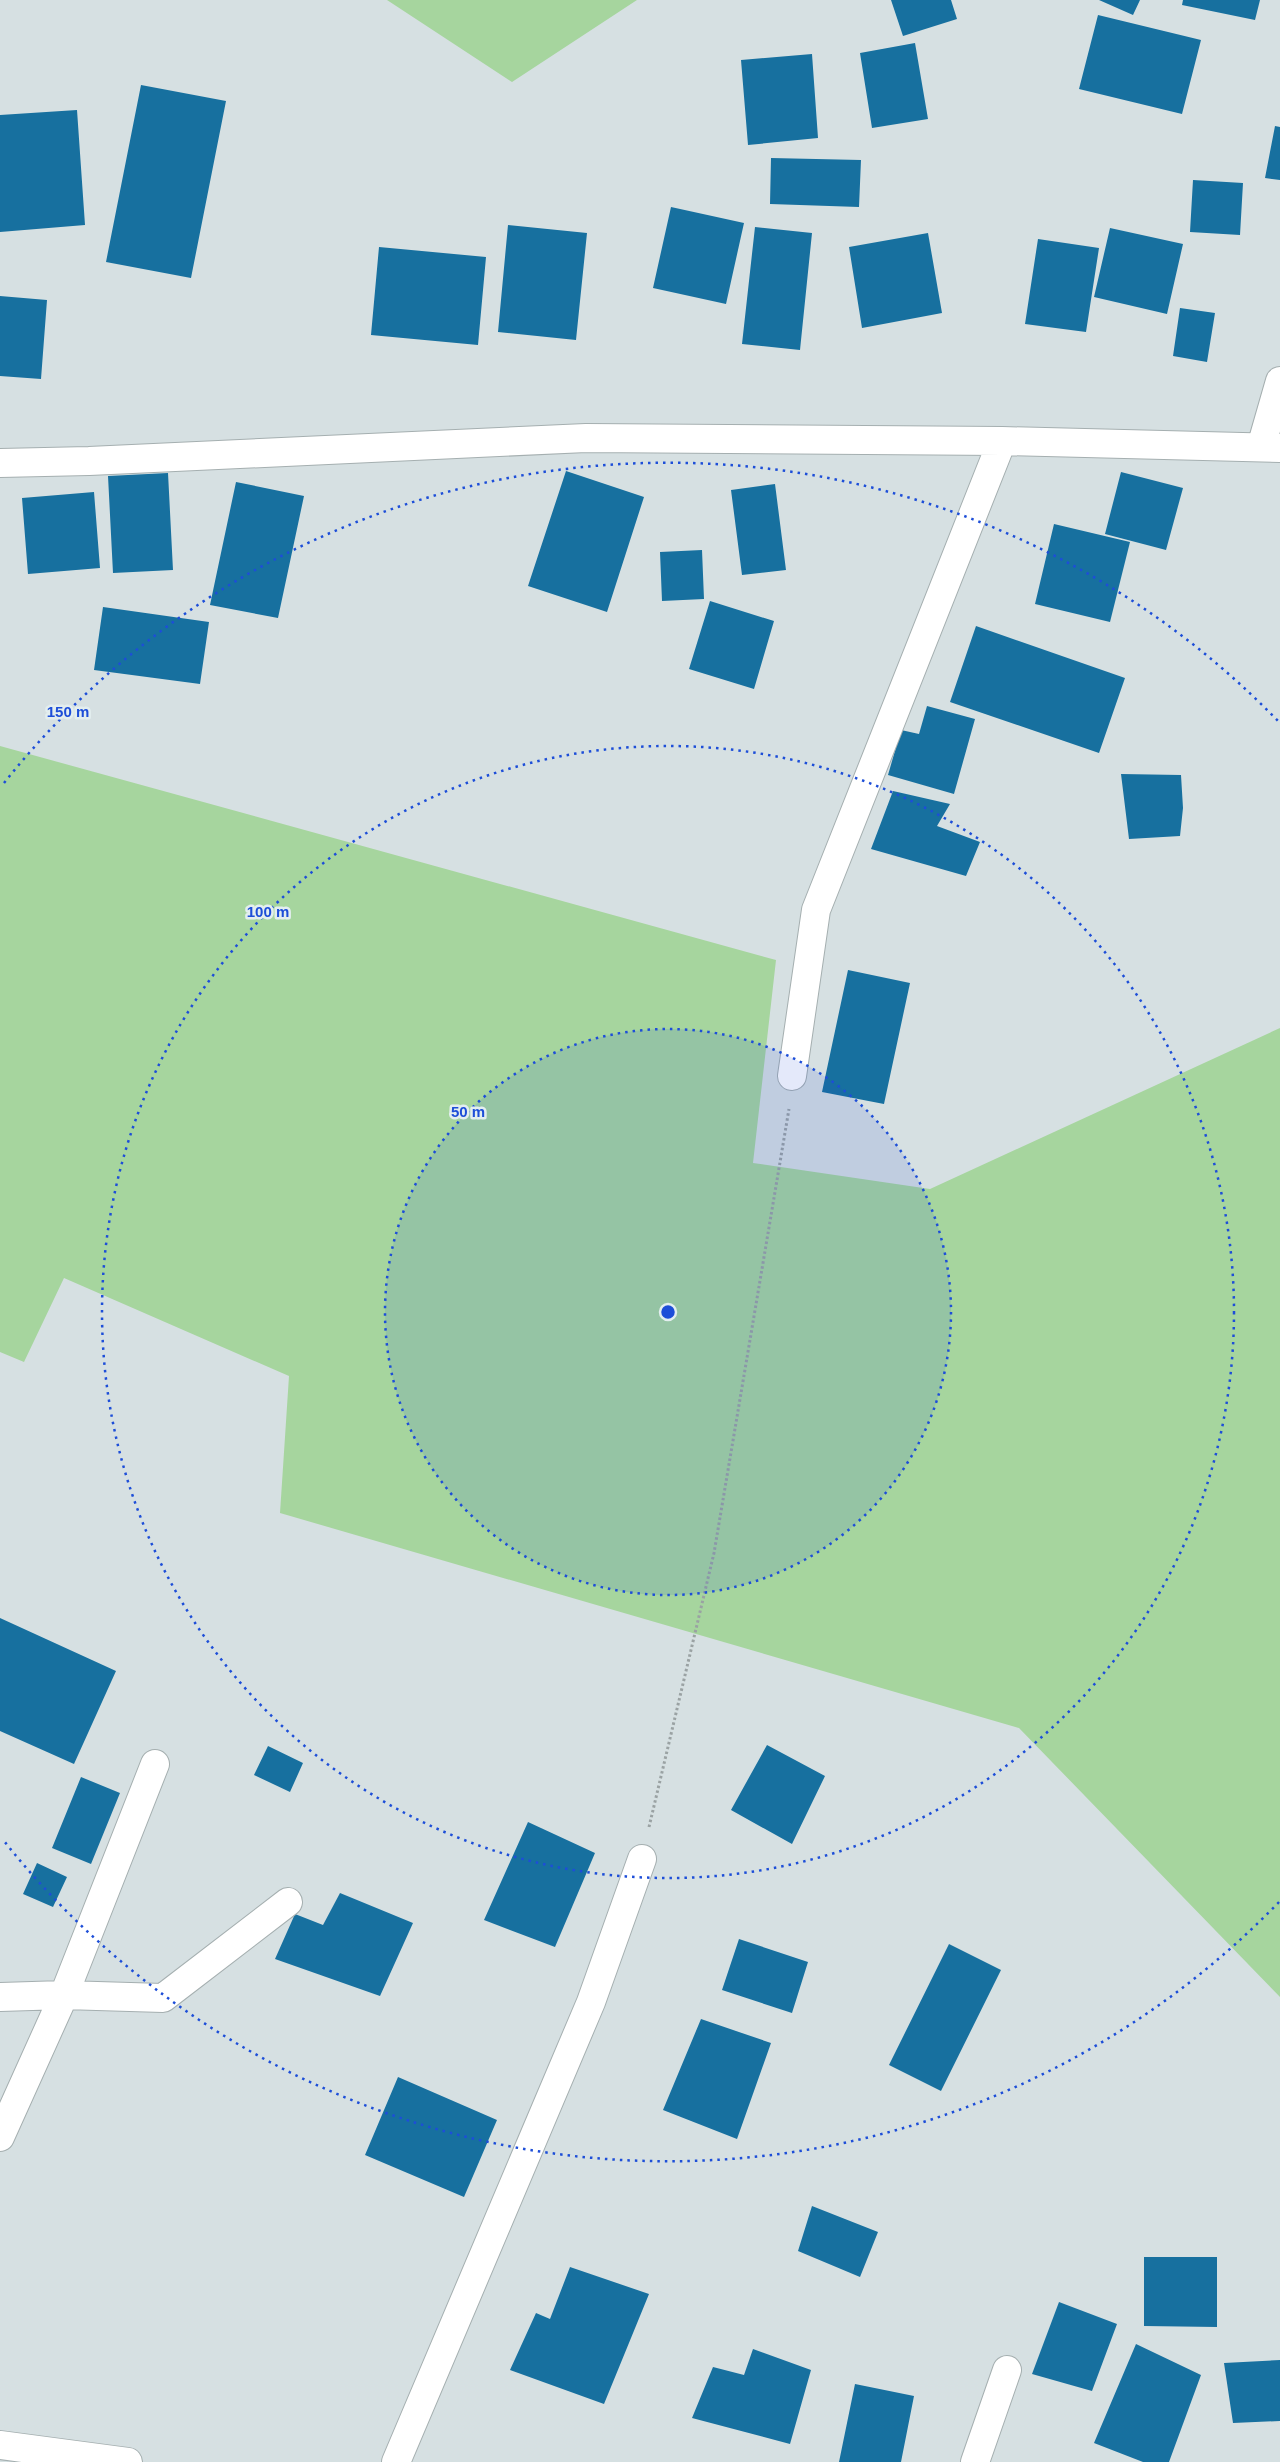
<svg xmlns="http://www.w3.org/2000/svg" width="1280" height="2462" viewBox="0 0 1280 2462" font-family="Helvetica,sans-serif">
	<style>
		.green { fill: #a6d59e }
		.building { fill: #17709f }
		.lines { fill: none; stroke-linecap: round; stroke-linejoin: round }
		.minor-casing { stroke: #a5afb0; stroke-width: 30 }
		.tertiary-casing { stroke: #a5afb0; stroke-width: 30 }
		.path { stroke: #9aa2a3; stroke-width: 3; stroke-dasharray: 2.5 2.5; stroke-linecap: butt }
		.minor { stroke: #fff; stroke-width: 28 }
		.tertiary { stroke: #fff; stroke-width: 28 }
		.ring { fill: none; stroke: #1d4ed8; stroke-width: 2.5; stroke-dasharray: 2.5 5 }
		.centre { fill: #1d4ed8; stroke: #e3eeef; stroke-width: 2.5 }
		.ring-label { font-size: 15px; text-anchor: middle; font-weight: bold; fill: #1d4ed8; stroke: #e3eeef; stroke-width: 5; stroke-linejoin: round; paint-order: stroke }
	</style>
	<rect width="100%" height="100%" fill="#d6e0e2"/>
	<path class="green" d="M387,0H637L512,82Z
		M0,746L776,960L753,1163L930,1189L1280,1028V1997L1019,1728L280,1513L289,1376L64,1278L24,1362L0,1352Z"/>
	<path class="building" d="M891,0H951L957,19L903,36Z
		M1099,0H1140L1133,15Z
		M1183,0H1260L1255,20L1182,5Z
		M1098,15L1201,40L1182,114L1079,89Z
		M915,43L928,119L872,128L860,53Z
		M812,54L818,138L748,145L741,60Z
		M141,85L226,101L191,278L106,262Z
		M77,110L85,225L0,232V115Z
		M1275,126L1280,127V180L1265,178Z
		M771,158L861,160L859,207L770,204Z
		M1193,180L1243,183L1240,235L1190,232Z
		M671,207L744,223L726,304L653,288Z
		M508,225L587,233L576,340L498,332Z
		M755,227L812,233L800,350L742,344Z
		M1110,228L1183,244L1167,314L1094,297Z
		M928,233L942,313L862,328L849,247Z
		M1038,239L1099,248L1086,332L1025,324Z
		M379,247L486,257L478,345L371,335Z
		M0,296L47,300L41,379L0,376Z
		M1180,308L1215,313L1207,362L1173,356Z
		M566,471L644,497L607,612L528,586Z
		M1121,472L1183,488L1166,550L1105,534Z
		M168,473L173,570L113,573L108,476Z
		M236,482L304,496L278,618L210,605Z
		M775,484L786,570L742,575L731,490Z
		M94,492L100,568L28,574L22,498Z
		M1054,524L1130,542L1110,622L1035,604Z
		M702,550L704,599L662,601L660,552Z
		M710,601L774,621L754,689L689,669Z
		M103,607L209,622L200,684L94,670Z
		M976,626L1125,678L1099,753L950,702Z
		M927,706L975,719L954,794L888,775L901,730L919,734Z
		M1121,774L1181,775L1183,808L1180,836L1129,839Z
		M893,791L950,804L937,826L980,842L966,876L871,849Z
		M848,970L910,983L884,1104L822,1092Z
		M0,1618L116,1671L74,1764L0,1731Z
		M767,1745L825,1776L792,1844L731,1810Z
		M268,1746L303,1763L290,1792L254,1775Z
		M81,1777L120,1793L91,1864L52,1848Z
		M528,1822L595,1853L555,1947L484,1920Z
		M37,1863L67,1877L53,1907L23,1894Z
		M340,1893L413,1923L380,1996L275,1959L295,1914L323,1925Z
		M739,1939L808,1962L792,2013L722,1990Z
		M949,1944L1001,1970L941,2091L889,2065Z
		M701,2019L771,2043L737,2139L663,2110Z
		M398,2077L497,2120L464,2197L365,2155Z
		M812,2206L878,2232L860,2277L798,2251Z
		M1144,2257H1217V2327L1144,2326Z
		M570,2267L649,2294L604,2404L510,2370L536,2313L550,2319Z
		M1059,2302L1117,2324L1092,2391L1032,2374Z
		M1136,2344L1201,2375L1169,2462H1143L1094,2443Z
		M753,2349L811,2370L790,2444L692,2418L713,2367L744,2375Z
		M1280,2360V2421L1233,2423L1224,2363Z
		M855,2384L914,2396L901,2462H839Z"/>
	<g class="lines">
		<defs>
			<path id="minor" d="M1261,447L1280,381
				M0,463L89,461L586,438L1002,441
				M792,1076L816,910L1002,441L1280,448
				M0,1997L64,1995L163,1998L288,1902
				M0,2137L64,1995L155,1764
				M396,2462L591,2002L642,1859
				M975,2462L1007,2370"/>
			<path id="tertiary" d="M0,2445L128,2462"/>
		</defs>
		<use href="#minor" class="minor-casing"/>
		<use href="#tertiary" class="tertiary-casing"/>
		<path class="path" d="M649,1827L714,1553L789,1109"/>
		<use href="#minor" class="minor"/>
		<use href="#tertiary" class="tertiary"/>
	</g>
	<circle cx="668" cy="1312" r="283" fill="#1d4ed8" fill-opacity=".12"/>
	<g class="ring">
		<circle cx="668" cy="1312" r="283"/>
		<circle cx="668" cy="1312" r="566"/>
		<path d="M1279 1902A849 849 0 0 1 4 1841M4 783A849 849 0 0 1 1279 722"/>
	</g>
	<circle cx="668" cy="1312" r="8" class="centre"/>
	<g class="ring-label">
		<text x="68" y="717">150 m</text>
		<text x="268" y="917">100 m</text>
		<text x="468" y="1117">50 m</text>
	</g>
</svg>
